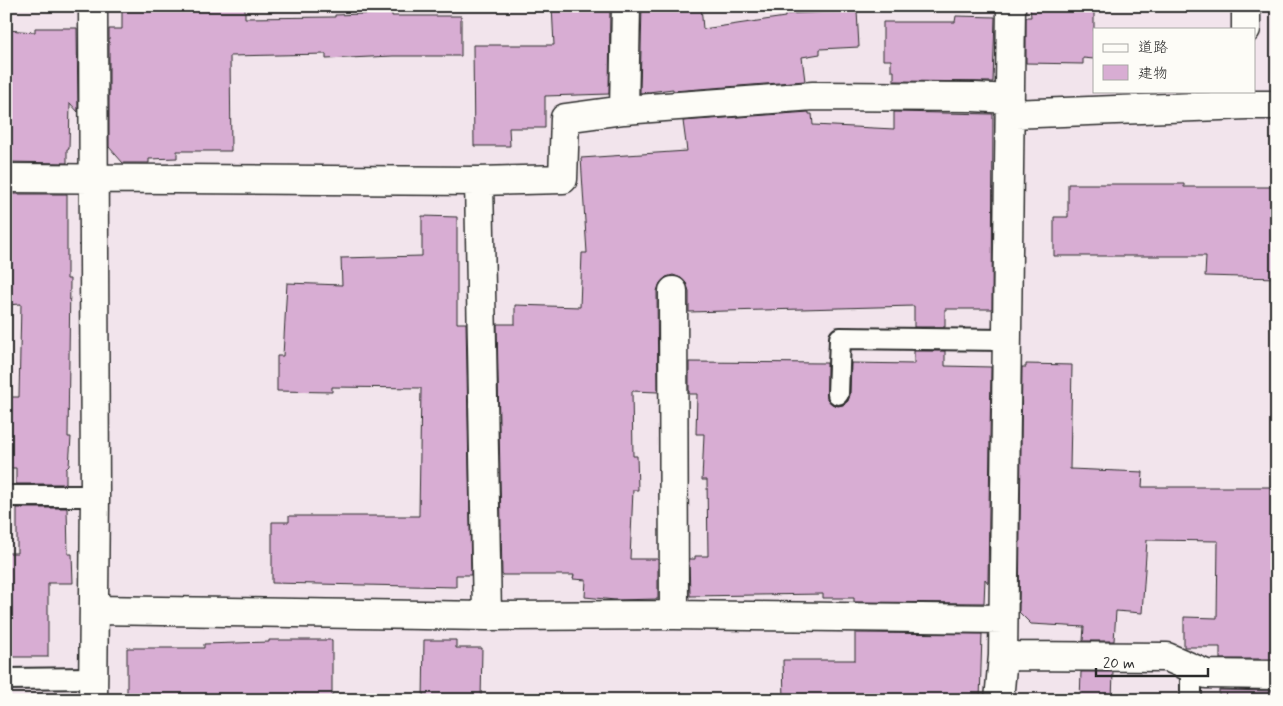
<svg xmlns="http://www.w3.org/2000/svg" width="1283" height="706" viewBox="0 0 1283 706" font-family="Mynerve,'Klee One',sans-serif">
	<style>
		.building { fill: #d8add3; stroke: #2b2b2b }
		.lines { fill: none; stroke-linecap: round; stroke-linejoin: round }
		.service-casing { stroke: #2b2b2b; stroke-width: 24 }
		.minor-casing { stroke: #2b2b2b; stroke-width: 31 }
		.service { stroke: #fdfcf7; stroke-width: 20 }
		.minor { stroke: #fdfcf7; stroke-width: 28 }
	</style>
	<rect width="100%" height="100%" fill="#f2e4ec"/>
	<filter id="ink" filterUnits="userSpaceOnUse"><feTurbulence type="fractalNoise" baseFrequency=".02" numOctaves="2"/><feDisplacementMap in="SourceGraphic" scale="10" xChannelSelector="R" yChannelSelector="G"/><feConvolveMatrix kernelMatrix="1 2 1 2 8 2 1 2 1" color-interpolation-filters="sRGB"/></filter>
	<g filter="url(#ink)">
		<path class="building" d="M122,6H245V18L335,17V15L392,13V16H461V56H393L326,59V54L230,56L231,151H177V158L149,159V163H123L109,147V29H122Z
			M552,6H610L609,94L545,96V128H509L510,146H474L473,45H554Z
			M642,6H701L703,29L785,17V14L857,11L859,47L820,49V54L802,57L805,81L673,91V89L640,93Z
			M1030,6H1094V59L1083,58V64L1026,63V17H1031Z
			M956,16L995,17L993,82L894,81V71H891V60H883V22H955Z
			M35,28H77L78,112L70,103L69,149H67V163L6,162V30L35,32Z
			M809,112V114H812L813,125L894,129V112L993,114L992,309H945V327H914V306L689,312V291L686,283L681,278L673,275L666,277L660,283L657,291L658,392L632,391L633,456H637L638,490H633L630,559H658V599L615,600L585,597L586,580L573,579L574,575H502L497,324H515V305L580,307L582,253H587L581,158L687,151L683,121Z
			M1068,184H1184V187H1277V278L1205,276L1206,256H1054V217H1068Z
			M6,194H67V279H70L68,437H71L69,466L66,469V484H16V468H6V428H8L9,397H19L21,304L6,305Z
			M422,216L457,217V323H466L471,575H456V587L272,583V522H289V516H419L421,388L332,387V392L277,391V356H283L287,283L342,285L341,258L422,256Z
			M914,351H945V366L991,367L988,583L985,579L984,603L854,602V598H823V594L690,596L689,559H695V556H708L707,480H702L704,434H696L697,394H689V362L827,363V399L832,404L838,406L843,405L848,401L850,395L851,363L914,364Z
			M1026,364L1072,365L1070,469L1143,472L1142,487H1277V659H1220V647H1184V617L1217,618L1218,541L1147,540L1142,613L1116,611L1114,641H1083L1084,627L1031,624L1019,612L1022,367H1026Z
			M17,508H67L68,554H72L73,583H48V657H9L8,582H6V553H17Z
			M855,633L982,634L980,700H784L783,660H855Z
			M269,640H332V700H127V648H204V644L269,642Z
			M424,640H456V648H482L481,700H423Z
			M1081,672H1113L1112,700H1080Z
			M1219,690L1277,691V700H1219Z"/>
		<g class="lines">
			<defs>
				<path id="service" d="M838,394L840,338L1006,340
					M6,496H95
					M6,679L93,678
					M1191,700V668"/>
				<path id="minor" d="M1246,6V29
					M624,110L626,6
					M1010,114L1247,105H1277
					M6,178L479,181L563,179L565,118L624,110L813,96L973,97L1010,99
					M479,181L487,616
					M673,291L674,615
					M94,610L487,616L674,615L1003,619
					M1003,656L1167,657L1206,674L1277,675
					M93,700L95,496L93,6
					M999,700L1003,656L1011,6"/>
			</defs>
			<use href="#service" class="service-casing"/>
			<use href="#minor" class="minor-casing"/>
			<use href="#service" class="service"/>
			<use href="#minor" class="minor"/>
		</g>
	</g>
	<rect width="1283" height="706" fill="none" stroke="#fdfcf7" stroke-width="25"/>
	<rect x="12" y="12" width="1258" height="681" fill="none" stroke="#2b2b2b" stroke-width="2" filter="url(#ink)"/>
	<rect x="1093" y="28" width="162" height="65" fill="#fdfcf7" stroke="#a9a8a5"/>
	<rect x="1103" y="44" width="25" height="8" fill="#fdfcf7" stroke="#a9a8a5"/>
	<text x="1138" y="52" font-size="15" fill="#2b2b2b">道路</text>
	<rect x="1103" y="65" width="25" height="15" fill="#d8add3" stroke="#a9a8a5"/>
	<text x="1138" y="78" font-size="15" fill="#2b2b2b">建物</text>
	<path d="M1096 668v8h112v-8" fill="none" stroke="#2b2b2b" stroke-width="2.5"/>
	<text x="1103" y="668" font-size="15" fill="#2b2b2b" stroke="#fdfcf7" stroke-width="4" paint-order="stroke">20 m</text>
</svg>
